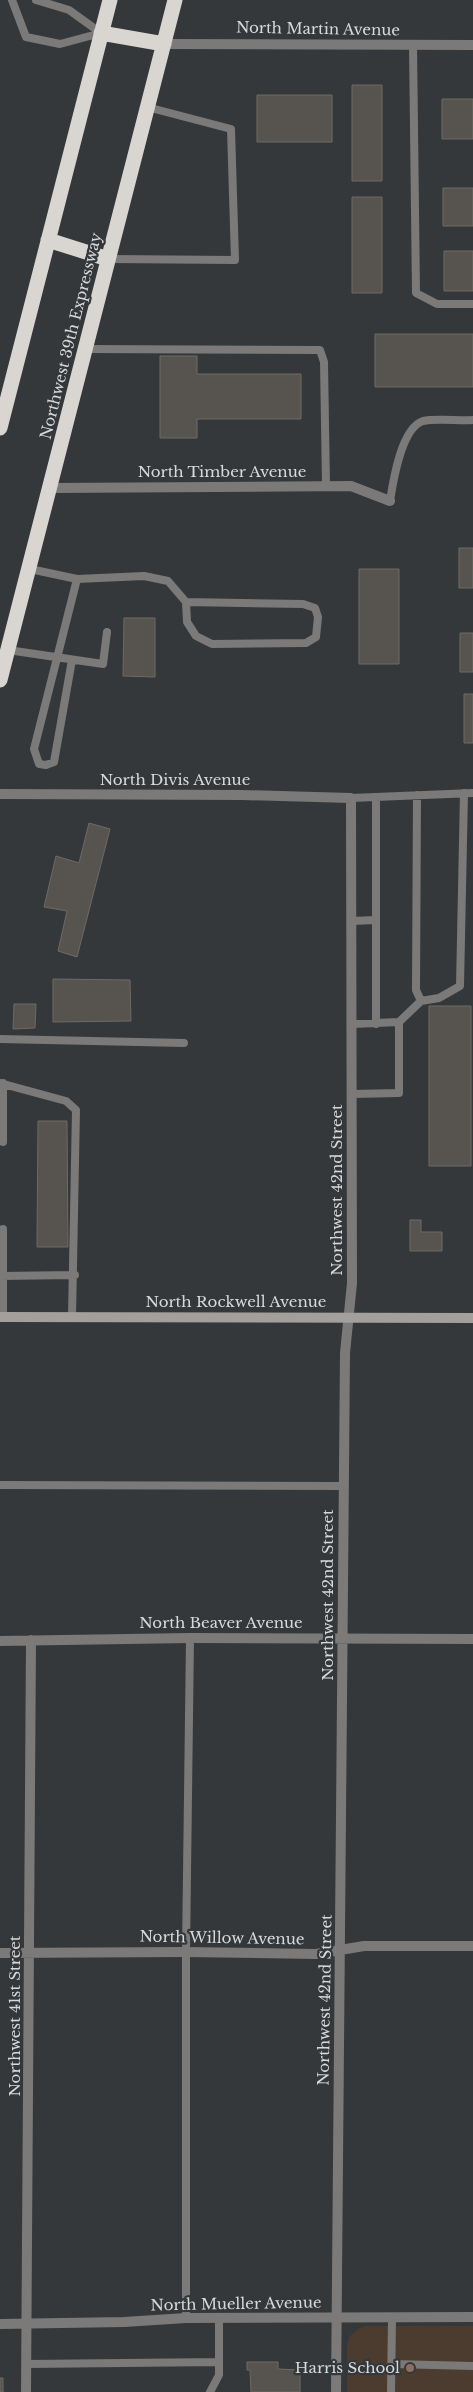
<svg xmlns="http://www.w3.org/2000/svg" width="473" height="2392" viewBox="0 0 473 2392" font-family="'Libre Baskerville',serif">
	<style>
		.education { fill: #4b3c2f }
		.building { fill: #575450; stroke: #6e6a66 }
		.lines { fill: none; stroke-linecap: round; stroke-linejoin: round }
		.lane { stroke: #7b7a78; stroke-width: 8 }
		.street { stroke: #7b7a78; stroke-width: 10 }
		.secondary { stroke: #a29f9c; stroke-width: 10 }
		.highway { stroke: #d9d6d1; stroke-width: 15 }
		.education-dot { fill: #8d6e63; stroke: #34383b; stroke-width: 2 }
		.labels { text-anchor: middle; stroke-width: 4.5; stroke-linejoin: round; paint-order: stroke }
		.street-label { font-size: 15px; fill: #d6d9db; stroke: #34383b }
		.poi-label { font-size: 15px; fill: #d6d9db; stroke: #34383b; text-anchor: end }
	</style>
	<rect width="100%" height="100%" fill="#34383b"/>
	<path class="education" d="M366,2326H473V2392H347V2343L350,2336L358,2329Z"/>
	<path class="building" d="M352,85H382V181H352Z
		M257,95H332V142H257Z
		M442,99H473V139H442Z
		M443,188H473V226H443Z
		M352,197H382V293H352Z
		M444,251H473V291H444Z
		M375,334H473V387H375Z
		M160,356H197V374H301V419H197V438H160Z
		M459,548H473V588H459Z
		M359,569H399V664H359Z
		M124,618H155V677L123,676Z
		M460,633H473V672H460Z
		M464,694H473V743H464Z
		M89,823L110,829L77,957L58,951L67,911L44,907L56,856L79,863Z
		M53,979L130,980L131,1021L53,1022Z
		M14,1004H36L35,1028L13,1029Z
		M429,1006H471V1166H429Z
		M38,1121H67L68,1247H37Z
		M410,1220H421V1232H442V1251H410Z
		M247,2362H278V2369L300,2370V2392H251L250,2370H247Z
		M0,2378H3V2392H0Z"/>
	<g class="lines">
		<path class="lane" d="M12,0L26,37L60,44L101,33
			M36,0L69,10L101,33
			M413,45L416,293L437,304H473
			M108,259L235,260L231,129L147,107
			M86,349L320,350L324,362L326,486
			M390,501C393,482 401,428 423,421C435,418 460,421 473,420
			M30,569L77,579L34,749L39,764L46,765L54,762L72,660
			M77,579L144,576L168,581L186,602L303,604L315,608L318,617L316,637L306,643L212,644L196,636L187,622L186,602
			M8,650L103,664L107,632
			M417,795L416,990L421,1001
			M351,798L473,793
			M351,921L376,920
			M352,1024L399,1022L421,1001L439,998L460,986L464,793
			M376,1024V798
			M0,1039L184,1043
			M0,1083L66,1101L76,1110L72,1317
			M3,1083V1142
			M352,1094L399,1093V1022
			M0,1276L75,1275
			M3,1317V1229
			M0,1485L344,1486
			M186,2318V1952L190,1638
			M27,2364L219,2362
			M392,2364L473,2366
			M210,2392L219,2375V2318
			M391,2392L392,2318"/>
		<path class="street" d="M164,44L473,45
			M51,488L351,486L390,501
			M0,794L242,795L351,798L352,1283L345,1353L336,2392
			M0,1641L190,1638L473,1639
			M0,1953L186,1952L316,1954L364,1946H473
			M0,2324L124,2322L186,2318L473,2317
			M26,2392L31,1640"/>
		<path class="secondary" d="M0,1317L473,1318"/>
		<path class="highway" d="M101,33L164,44
			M48,240L108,259
			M0,428L110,0
			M0,680L175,0"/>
	</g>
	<circle class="education-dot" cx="410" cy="2368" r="5"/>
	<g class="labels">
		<g class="street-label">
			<text transform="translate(318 29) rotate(1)" y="5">North Martin Avenue</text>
			<text transform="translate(71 336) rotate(-76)" y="5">Northwest 39th Expressway</text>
			<text x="222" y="477">North Timber Avenue</text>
			<text x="175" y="785">North Divis Avenue</text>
			<text transform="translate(337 1190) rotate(-90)" y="5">Northwest 42nd Street</text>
			<text x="236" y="1307">North Rockwell Avenue</text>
			<text transform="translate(328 1595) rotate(-90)" y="5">Northwest 42nd Street</text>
			<text x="221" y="1628">North Beaver Avenue</text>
			<text transform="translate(222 1938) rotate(1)" y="5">North Willow Avenue</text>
			<text transform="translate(325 2000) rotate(-89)" y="5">Northwest 42nd Street</text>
			<text transform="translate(15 2016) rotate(-90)" y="5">Northwest 41st Street</text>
			<text transform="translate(236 2304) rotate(-1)" y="5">North Mueller Avenue</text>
		</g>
		<g class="poi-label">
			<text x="400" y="2373">Harris School</text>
		</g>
	</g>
</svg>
